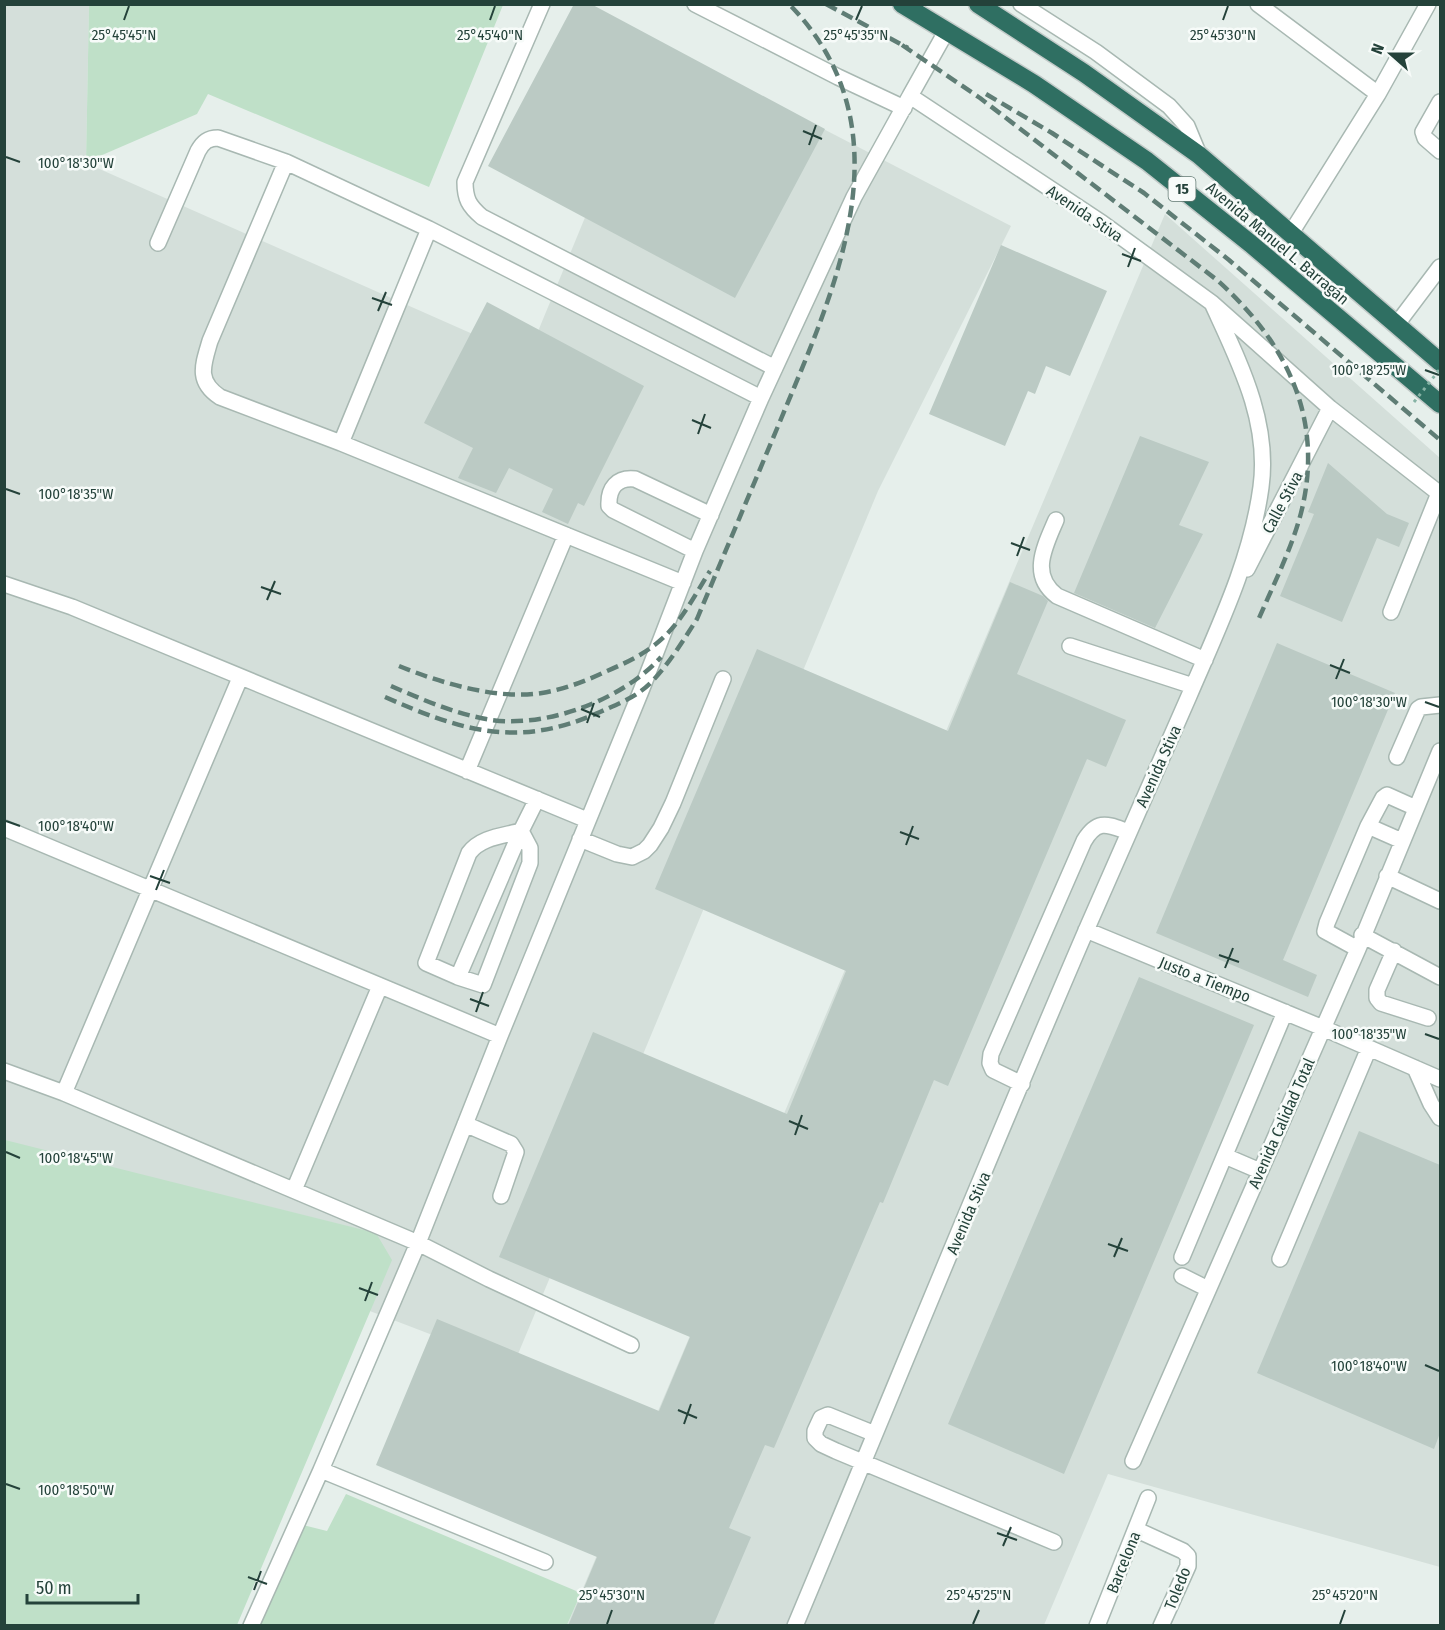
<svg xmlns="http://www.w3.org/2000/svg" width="1445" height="1630" viewBox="0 0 1445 1630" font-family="'Fira Sans Condensed',sans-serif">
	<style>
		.built { fill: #d4dfda }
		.green { fill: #bfe0c8 }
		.building { fill: #bbcac4 }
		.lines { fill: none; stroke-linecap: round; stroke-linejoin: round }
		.minor-casing { stroke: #a8b8b2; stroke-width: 18 }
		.highway-casing { stroke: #c2cac8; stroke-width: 21 }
		.minor { stroke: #fff; stroke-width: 15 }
		.highway { stroke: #2f6f62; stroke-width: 18 }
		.rail { stroke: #5f7d75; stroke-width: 4.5; stroke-dasharray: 12 6; stroke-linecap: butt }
		.path-bridge { stroke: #86b3a5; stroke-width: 3; stroke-dasharray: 3 4.5; stroke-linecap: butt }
		.ticks { fill: none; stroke: #24423a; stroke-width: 2 }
		.labels { text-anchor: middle; stroke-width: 5; stroke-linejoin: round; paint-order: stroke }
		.shield { fill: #f7fbf9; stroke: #637a73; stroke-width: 1.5 }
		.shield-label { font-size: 15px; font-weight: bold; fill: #24423a }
		.street-label { font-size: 16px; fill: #24423a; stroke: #f7fbf9 }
		.ticks-label { font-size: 15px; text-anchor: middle; fill: #24423a; stroke: #f7fbf9; stroke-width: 5; stroke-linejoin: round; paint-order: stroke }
	</style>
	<rect width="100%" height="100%" fill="#e6efeb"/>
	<path class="built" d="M4,5H89L86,163L527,358L657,43L1011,226L878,491L513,1366L5,1171Z
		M1165,214L1440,458V1567L1108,1474L1044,1625L567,1626Z"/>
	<path class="green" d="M89,5V4L503,5L429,187L208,94L197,114L86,162Z
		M5,1140L376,1233L392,1260L237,1625L5,1626Z
		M346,1494L581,1593L567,1625L258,1626L299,1524L327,1531Z"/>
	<path class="building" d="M574,4H591L825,129L735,298L488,166Z
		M1001,245L1107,291L1070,376L1046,366L1035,394L1028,391L1005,446L929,414Z
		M487,302L644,386L584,506L578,503L568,524L542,512L553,489L509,468L496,493L458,478L473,448L424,423Z
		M1140,436L1209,462L1179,525L1203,534L1155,628L1074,593Z
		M1328,463L1387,514L1409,523L1399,547L1377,538L1342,622L1280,596L1314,514L1308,512Z
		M1010,582L1043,596L1048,601L1017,674L1126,720L1106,767L1087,759L948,1086L934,1080L883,1203L880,1202L774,1448L765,1445L729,1528L751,1537L713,1626H568L597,1557L376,1465L437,1319L659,1411L690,1337L499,1257L593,1032L787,1114L846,971L655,889L757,649L948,731Z
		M1277,643L1395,693L1283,960L1317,975L1308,997L1156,933Z
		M1139,977L1254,1025L1064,1474L948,1424Z
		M1359,1131L1440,1165V1433L1434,1449L1257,1373Z"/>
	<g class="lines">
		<defs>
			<path id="minor" d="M542,4L465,182C465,199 469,206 482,217L775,368
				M695,4L838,77L904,108
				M1021,4L1096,52L1169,106L1187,126L1199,155
				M1258,4L1378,94
				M947,30L910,96L1102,223L1212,303L1330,408L1440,494
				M1440,102L1423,132L1425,138L1440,151
				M286,162L210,341C203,365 196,381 220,397L341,443L683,583
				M1291,233L1378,94L1428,4
				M158,243L198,151C203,142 208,138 218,138L286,162L429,229L761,398
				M1397,324L1440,267
				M341,443L429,229
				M1056,520C1045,546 1029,575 1057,596L1205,660
				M695,551L613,510L609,506C608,488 617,477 635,479L711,515
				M1247,569L1330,408
				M4,584L72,607L587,820
				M1391,612L1439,493
				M1070,646L1193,686
				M240,678L64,1093L418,1243L489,1279L631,1345
				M1397,757L1418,709L1421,707L1440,705
				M467,771L566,535
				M1368,826L1402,841
				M4,828L500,1036
				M580,839L617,854L632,857L644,851L650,845L661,828L673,803L723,679
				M1387,876L1440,901
				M1086,930L1323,1028L1440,1079
				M1362,935L1440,977
				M1358,949L1325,931L1327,923L1368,826L1383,798L1387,795L1416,808
				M1394,951L1377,990V998L1381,1003L1428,1018
				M458,977L426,963L469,853C481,837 503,836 521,831L530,848V863L483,985L458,977L521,831L537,799
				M1415,1068L1431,1104L1440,1118
				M4,1071L64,1093
				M1022,1084L993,1070L990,1063L991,1054L1084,841C1098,818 1108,825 1129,832
				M465,1124L511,1144L516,1152L501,1196
				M1225,1156L1260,1171
				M294,1190L380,986
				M1182,1257L1285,1012
				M1280,1259L1369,1048
				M1182,1276L1208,1289
				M875,1434L828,1415L821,1418L815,1431V1438L821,1444L836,1451L1054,1542
				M1133,1461L1358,949L1440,751
				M1137,1530L1183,1551L1188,1556V1566L1161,1626
				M545,1562L321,1470L418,1243L500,1036L641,691L695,551L761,398L854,197L910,96
				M251,1626L321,1470
				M795,1626C893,1392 988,1158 1088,926C1122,849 1155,772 1189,696C1218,628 1251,561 1261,487C1270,421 1239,362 1212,303
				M1097,1626L1148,1498"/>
			<path id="highway" d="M902,4L1034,84L1147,161L1251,244L1440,404
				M978,4L1084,73L1199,155L1440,362"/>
		</defs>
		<use href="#minor" class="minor-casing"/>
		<use href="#highway" class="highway-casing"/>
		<use href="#minor" class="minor"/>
		<use href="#highway" class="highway"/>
		<path class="rail" d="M826,4L908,48
			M902,45L980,98L1217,280C1286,342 1325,418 1301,513C1291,551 1272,587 1257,623
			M986,94L1052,133L1144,193L1229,260L1440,440
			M399,666C441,683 496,700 542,693C565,689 586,681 607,671C628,662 649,652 666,635C684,617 696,593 710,571
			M391,686C421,699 453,713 486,719C543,730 623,700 661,657
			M385,697C462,731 518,749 600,712C613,706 629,700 641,691C661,677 683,641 697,619C725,552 753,486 781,419C837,284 910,128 789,4"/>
		<path class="path-bridge" d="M1414,402L1440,369"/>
	</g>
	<path class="ticks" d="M124,20L129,6M490,20L495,6M856,20L862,6M1223,20L1228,6M803,131L822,139M809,145L816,125M6,157L20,162M1122,254L1141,261M1128,267L1135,248M372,298L392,305M378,311L386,292M1425,370L1439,375M692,420L711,428M698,434L705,414M6,489L20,494M1011,543L1030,550M1017,556L1024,537M261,587L281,594M267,600L275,581M1330,665L1350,673M1336,679L1344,659M1425,702L1439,707M581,709L600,717M587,723L594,703M6,821L20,826M900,832L919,839M906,845L913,826M150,876L170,883M156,890L164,870M1219,955L1239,962M1225,968L1233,948M470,999L489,1006M476,1012L483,992M1425,1034L1439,1039M789,1121L808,1129M795,1135L802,1115M6,1152L20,1158M1108,1244L1128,1251M1114,1257L1122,1238M359,1288L378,1295M365,1301L372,1282M1425,1365L1439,1371M678,1410L697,1418M684,1424L691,1404M6,1484L20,1489M997,1533L1017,1540M1003,1546L1011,1527M248,1577L267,1584M254,1590L261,1571M607,1624L612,1610M973,1624L979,1610M1340,1624L1345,1610"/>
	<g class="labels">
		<rect class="shield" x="1168.5" y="177" width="27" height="24" rx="4.5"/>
		<g class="shield-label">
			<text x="1182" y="194">15</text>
		</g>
		<g class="street-label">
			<text transform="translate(1085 213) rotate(34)" y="6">Avenida Stiva</text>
			<text transform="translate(1278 243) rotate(40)" y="6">Avenida Manuel L. Barragán</text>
			<text transform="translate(1282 502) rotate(-62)" y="6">Calle Stiva</text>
			<text transform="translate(1158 766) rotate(-66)" y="6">Avenida Stiva</text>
			<text transform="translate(1205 979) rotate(22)" y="6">Justo a Tiempo</text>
			<text transform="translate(1281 1123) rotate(-66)" y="6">Avenida Calidad Total</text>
			<text transform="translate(968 1213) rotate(-67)" y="6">Avenida Stiva</text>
			<text transform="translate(1123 1562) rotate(-68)" y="6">Barcelona</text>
			<text transform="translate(1177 1588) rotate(-68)" y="6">Toledo</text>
		</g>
	</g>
	<g class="ticks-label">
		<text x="124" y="40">25°45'45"N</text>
		<text x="490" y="40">25°45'40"N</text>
		<text x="856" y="40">25°45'35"N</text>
		<text x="1223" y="40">25°45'30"N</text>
		<text x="76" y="168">100°18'30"W</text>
		<text x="1369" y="375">100°18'25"W</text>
		<text x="76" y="499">100°18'35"W</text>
		<text x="1369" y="707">100°18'30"W</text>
		<text x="76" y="831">100°18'40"W</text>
		<text x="1369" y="1039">100°18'35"W</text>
		<text x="76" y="1163">100°18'45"W</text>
		<text x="1369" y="1371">100°18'40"W</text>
		<text x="76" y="1495">100°18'50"W</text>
		<text x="612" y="1600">25°45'30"N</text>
		<text x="979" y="1600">25°45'25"N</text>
		<text x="1345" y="1600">25°45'20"N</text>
	</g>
	<rect width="1445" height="1630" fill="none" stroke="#24423a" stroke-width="12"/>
	<g transform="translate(1391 54) rotate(291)" stroke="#f7fbf9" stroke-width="4.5" paint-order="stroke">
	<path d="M0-4.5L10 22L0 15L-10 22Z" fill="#24423a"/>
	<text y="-9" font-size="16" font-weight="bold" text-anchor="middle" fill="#24423a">N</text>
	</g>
	<path d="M27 1594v9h111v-9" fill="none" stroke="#24423a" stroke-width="3"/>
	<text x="36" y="1594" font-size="18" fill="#24423a" stroke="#f7fbf9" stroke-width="4.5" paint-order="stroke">50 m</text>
</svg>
